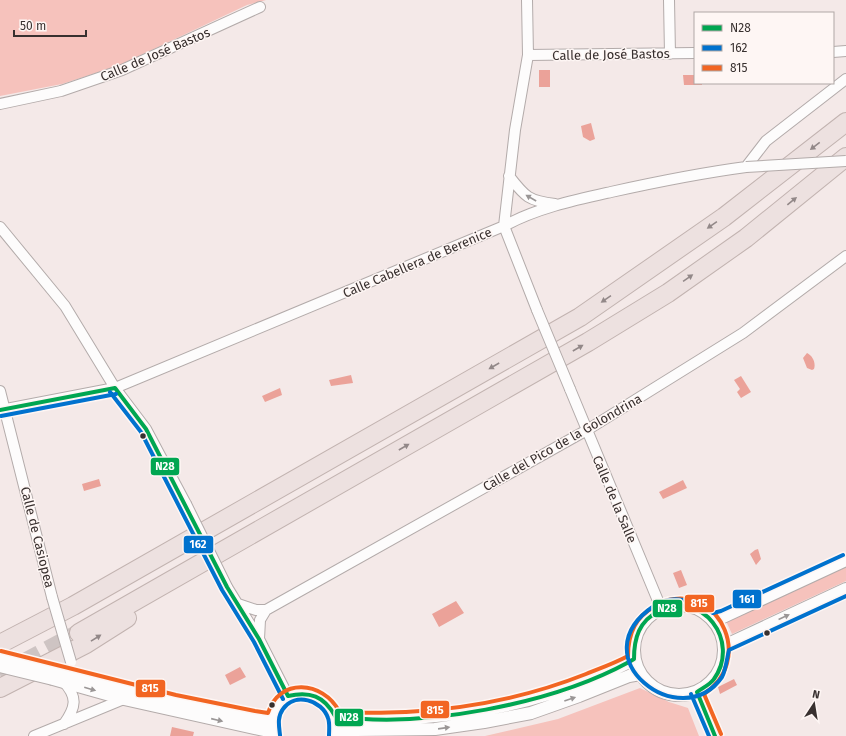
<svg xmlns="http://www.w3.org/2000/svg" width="846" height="736" viewBox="0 0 846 736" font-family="'Fira Sans',sans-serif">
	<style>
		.green { fill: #f6c2bc }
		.water { fill: #eba299 }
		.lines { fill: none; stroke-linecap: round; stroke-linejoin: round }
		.motorway-tunnel { stroke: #cec4c3; stroke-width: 18; stroke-dasharray: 18 9; stroke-linecap: butt }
		.minor-casing { stroke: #b3abaa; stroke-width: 12 }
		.tertiary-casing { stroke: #b3abaa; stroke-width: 14 }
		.motorway-casing { stroke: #c2b3b0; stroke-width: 20 }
		.minor { stroke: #fdfcfc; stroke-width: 10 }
		.tertiary { stroke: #fdfcfc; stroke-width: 12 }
		.motorway { stroke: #ede1e0; stroke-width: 18 }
		.minor-bridge-casing { stroke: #b3abaa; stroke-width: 12; stroke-linecap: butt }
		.tertiary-bridge-casing { stroke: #b3abaa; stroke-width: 14; stroke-linecap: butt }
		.minor-bridge { stroke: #fdfcfc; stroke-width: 10 }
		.tertiary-bridge { stroke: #fdfcfc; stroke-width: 12 }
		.bus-1-casing { stroke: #fef6f4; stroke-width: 7 }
		.bus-2-casing { stroke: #fef6f4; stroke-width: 7 }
		.bus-3-casing { stroke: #fef6f4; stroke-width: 7 }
		.bus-4-casing { stroke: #fef6f4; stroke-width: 7 }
		.bus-1 { stroke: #00a651; stroke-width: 4 }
		.bus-2 { stroke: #0072ce; stroke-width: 4 }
		.bus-3 { stroke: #f26522; stroke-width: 4 }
		.bus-4 { stroke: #0072ce; stroke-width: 4 }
		.oneway { fill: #928888 }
		.oneway2 { fill: #9a9696 }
		.bus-dot { fill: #38302f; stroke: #fef6f4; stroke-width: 1.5 }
		.labels { text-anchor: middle; stroke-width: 3; stroke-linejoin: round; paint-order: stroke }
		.street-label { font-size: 13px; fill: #38302f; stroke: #fef6f4 }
		.line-badge { stroke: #fef6f4; stroke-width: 1.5 }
		.badge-label { font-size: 11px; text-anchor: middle; font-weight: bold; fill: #fff }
	</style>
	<rect width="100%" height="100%" fill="#f4e9e8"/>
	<path class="green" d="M0,0H266L247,5L120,65L62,84L0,96Z
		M846,567V581L732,634L726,621Z
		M640,688L669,702L688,708L699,736H485L558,719Z"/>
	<path class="water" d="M539,70H550V87H539Z
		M683,75H695V83H702V85H684Z
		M591,123L595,139L590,141L583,137L581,126Z
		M807,353C813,356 816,363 814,369L812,370L807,368L803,358Z
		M351,375L353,383L331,386L329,380Z
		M741,376L751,392L741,398L737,392L740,389L734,380Z
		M280,388L282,395L265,402L262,396Z
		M99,479L101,486L84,491L82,484Z
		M683,480L687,488L663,499L659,492Z
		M758,549L761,559L756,565L750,554L755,550Z
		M681,570L687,585L679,588L673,573Z
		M456,601L464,613L439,627L432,614Z
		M240,667L246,677L230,685L225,675Z
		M734,679L737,685L720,694L718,687Z
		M172,727L194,732L193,736H170Z"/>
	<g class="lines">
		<path class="motorway-tunnel" d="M0,675L79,633"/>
		<defs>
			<path id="minor" d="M527,0L528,55L515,130L504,226L537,310
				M669,0L670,54
				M833,52L846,51
				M528,55L695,53
				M0,104L61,91L122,70L260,7
				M509,176C525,197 529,201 555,204
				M0,227L65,306L115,388L146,429L186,504
				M570,389L661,608
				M0,391L52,597
				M0,410L115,388L504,226C537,208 575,200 611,192C656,182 701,173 746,167L766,141L846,79
				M227,587L259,639L288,696
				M238,604L256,610H266L260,620L259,639
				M266,610L587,430L743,333L846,256
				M63,681C78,697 76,707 64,724
				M697,692L715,736
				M34,736L124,699"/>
			<path id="tertiary" d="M634 650a45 45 0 1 1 90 0a45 45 0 1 1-90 0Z
				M712,619L723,617L846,560
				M724,646L846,589
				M57,670C128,686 199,714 272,719
				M53,679L124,699L273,732
				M335,716C358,720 379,719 402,718C468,716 531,704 592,678C607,673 621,667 634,659
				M271,725C280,673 342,687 335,736
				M335,735L356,730L435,729L484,722L531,713L579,696L629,676L640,674"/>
			<path id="motorway" d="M79,633L588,342L668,293L746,238L846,157
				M0,644L73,606L580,317L724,217L846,122
				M0,688L86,644L127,618"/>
		</defs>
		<use href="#minor" class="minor-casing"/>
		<use href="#tertiary" class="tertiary-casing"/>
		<use href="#motorway" class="motorway-casing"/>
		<use href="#minor" class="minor"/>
		<use href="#tertiary" class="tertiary"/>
		<use href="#motorway" class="motorway"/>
		<defs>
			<path id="minor-bridge" d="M746,167L846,161
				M537,310L570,389
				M186,504L227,587
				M52,597L71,662"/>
			<path id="tertiary-bridge" d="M0,657L57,670
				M0,666L53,679"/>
		</defs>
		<use href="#minor-bridge" class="minor-bridge-casing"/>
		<use href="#tertiary-bridge" class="tertiary-bridge-casing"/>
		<use href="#minor-bridge" class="minor-bridge"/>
		<use href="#tertiary-bridge" class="tertiary-bridge"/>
		<defs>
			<path id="bus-1" d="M0,410L115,388L146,429L227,587L259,639L288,696C310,691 324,696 335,716C422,729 552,704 629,662L634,659C634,638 639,621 659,611C702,589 741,641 714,679C710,685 702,688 697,692L715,736"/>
			<path id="bus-2" d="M110,392L141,432L222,590L254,642L283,699
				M1,416L116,394
				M280,735C279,726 277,717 283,709C295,692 322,700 328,718C330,723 329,730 329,736"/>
			<path id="bus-3" d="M1,651L176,695L255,711L268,713C279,677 323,681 339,711C361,714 383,713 406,712C468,709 528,697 586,674C601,668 615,663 628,656C628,635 635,617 654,607C658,605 663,601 668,600C721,587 754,661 704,694L721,734"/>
			<path id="bus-4" d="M843,555L721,611L713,613C696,601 673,593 654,606C578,657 681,736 722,677C726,670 727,658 729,650L846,596
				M691,694L709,736"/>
		</defs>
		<use href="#bus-1" class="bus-1-casing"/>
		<use href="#bus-2" class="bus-2-casing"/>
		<use href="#bus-3" class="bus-3-casing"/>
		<use href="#bus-4" class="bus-4-casing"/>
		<use href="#bus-1" class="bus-1"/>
		<use href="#bus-2" class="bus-2"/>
		<use href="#bus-3" class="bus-3"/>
		<use href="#bus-4" class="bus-4"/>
	</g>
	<defs><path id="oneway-solid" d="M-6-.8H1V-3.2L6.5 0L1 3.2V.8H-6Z"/></defs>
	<g class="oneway">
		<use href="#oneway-solid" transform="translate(815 146) rotate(142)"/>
		<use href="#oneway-solid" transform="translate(792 201) rotate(-39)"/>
		<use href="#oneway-solid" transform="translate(712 225) rotate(145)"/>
		<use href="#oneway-solid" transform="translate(688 278) rotate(-35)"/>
		<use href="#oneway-solid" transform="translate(606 299) rotate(146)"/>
		<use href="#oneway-solid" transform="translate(578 348) rotate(-30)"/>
		<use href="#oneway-solid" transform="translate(494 366) rotate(150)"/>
		<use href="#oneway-solid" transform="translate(404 447) rotate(-30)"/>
		<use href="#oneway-solid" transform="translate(96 638) rotate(-32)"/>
	</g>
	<g class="oneway2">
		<use href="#oneway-solid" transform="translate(531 198) rotate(-150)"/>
		<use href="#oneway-solid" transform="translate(784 617) rotate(-25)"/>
		<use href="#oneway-solid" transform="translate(90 689) rotate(16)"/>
		<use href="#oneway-solid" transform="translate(570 699) rotate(-19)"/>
		<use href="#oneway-solid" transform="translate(217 720) rotate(13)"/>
		<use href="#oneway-solid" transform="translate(444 728) rotate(-8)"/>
	</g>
	<g class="bus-dot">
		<circle cx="143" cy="436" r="3.5"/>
		<circle cx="767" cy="633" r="3.5"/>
		<circle cx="272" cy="705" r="3.5"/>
	</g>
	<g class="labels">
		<g class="street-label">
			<text transform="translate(155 54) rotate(-23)" y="5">Calle de José Bastos</text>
			<text transform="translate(611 54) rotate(-1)" y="5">Calle de José Bastos</text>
			<text transform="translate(417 262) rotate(-23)" y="5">Calle Cabellera de Berenice</text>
			<text transform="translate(562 442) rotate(-30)" y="5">Calle del Pico de la Golondrina</text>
			<text transform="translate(615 499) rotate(67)" y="5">Calle de la Salle</text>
			<text transform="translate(38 537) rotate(76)" y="5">Calle de Casiopea</text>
		</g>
	</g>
	<g class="line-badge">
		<rect x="150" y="457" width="30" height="19" rx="4" fill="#00a651"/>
		<rect x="183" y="535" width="31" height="19" rx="4" fill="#0072ce"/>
		<rect x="732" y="589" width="30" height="20" rx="4" fill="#0072ce"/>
		<rect x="684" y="594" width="31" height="19" rx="4" fill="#f26522"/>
		<rect x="652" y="599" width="31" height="19" rx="4" fill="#00a651"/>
		<rect x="135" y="679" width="31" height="19" rx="4" fill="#f26522"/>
		<rect x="420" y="700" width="30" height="19" rx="4" fill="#f26522"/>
		<rect x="334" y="708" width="30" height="19" rx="4" fill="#00a651"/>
	</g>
	<g class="badge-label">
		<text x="165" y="470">N28</text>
		<text x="198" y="548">162</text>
		<text x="747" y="603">161</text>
		<text x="699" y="607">815</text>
		<text x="667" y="612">N28</text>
		<text x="150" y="692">815</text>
		<text x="435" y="714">815</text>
		<text x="349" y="721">N28</text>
	</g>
	<rect x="694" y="12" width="140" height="72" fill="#fef6f4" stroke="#afa7a5"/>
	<rect x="702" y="25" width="20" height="6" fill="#00a651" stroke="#afa7a5"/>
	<text x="730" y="32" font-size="12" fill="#38302f">N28</text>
	<rect x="702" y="45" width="20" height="6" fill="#0072ce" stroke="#afa7a5"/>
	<text x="730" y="52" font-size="12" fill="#38302f">162</text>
	<rect x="702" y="65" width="20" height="6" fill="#f26522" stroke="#afa7a5"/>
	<text x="730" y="72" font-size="12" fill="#38302f">815</text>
	<g transform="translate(814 704) rotate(12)" stroke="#fef6f4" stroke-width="3" paint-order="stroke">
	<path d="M0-3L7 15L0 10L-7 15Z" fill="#38302f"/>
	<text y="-6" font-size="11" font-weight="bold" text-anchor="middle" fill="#38302f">N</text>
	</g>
	<path d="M14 30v6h72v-6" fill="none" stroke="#38302f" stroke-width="2"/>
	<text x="20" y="30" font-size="12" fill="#38302f" stroke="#fef6f4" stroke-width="3" paint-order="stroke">50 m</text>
</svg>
